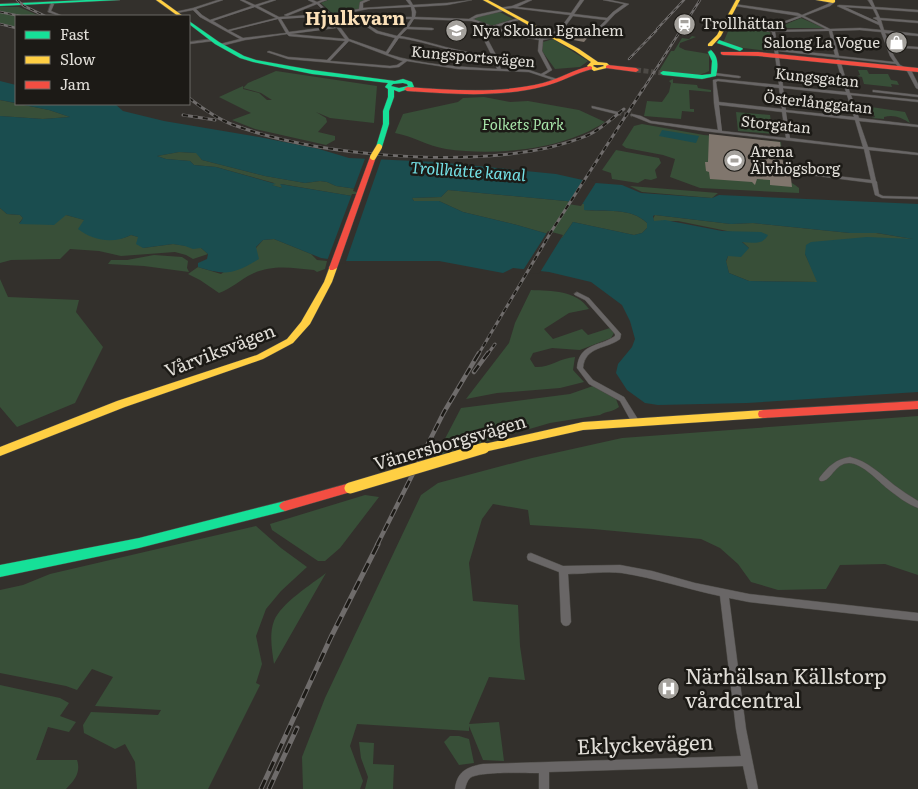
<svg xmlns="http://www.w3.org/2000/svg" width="918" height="789" viewBox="0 0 918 789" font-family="Literata,serif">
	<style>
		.green { fill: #384f38 }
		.water { fill: #1a4d4f; fill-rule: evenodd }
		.pier { fill: #33302c }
		.building { fill: #80766d }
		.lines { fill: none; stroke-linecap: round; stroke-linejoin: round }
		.street-tunnel { stroke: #4d4a46; stroke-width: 4.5; stroke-dasharray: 4.5 2.5; stroke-linecap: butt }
		.secondary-tunnel { stroke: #4d4a46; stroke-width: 5; stroke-dasharray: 5 2.5; stroke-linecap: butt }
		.street-casing { stroke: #4e4c48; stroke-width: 1 }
		.fast-casing { stroke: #4e4c48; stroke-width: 1 }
		.slow-casing { stroke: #4e4c48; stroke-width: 1 }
		.jam-casing { stroke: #4e4c48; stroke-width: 1 }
		.street { fill: #696666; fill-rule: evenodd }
		.fast { fill: #16e098; fill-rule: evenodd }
		.slow { fill: #ffcf43; fill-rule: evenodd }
		.jam { fill: #f24e42; fill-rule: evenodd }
		.rail-far3-casing { stroke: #6f6c6b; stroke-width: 2.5 }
		.rail-far2-casing { stroke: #6f6c6b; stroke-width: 3 }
		.rail-far1-casing { stroke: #6f6c6b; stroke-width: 4.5 }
		.rail-casing { stroke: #6f6c6b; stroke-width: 5 }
		.rail-far3 { stroke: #1c1a16; stroke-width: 1; stroke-dasharray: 4; stroke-linecap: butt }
		.rail-far2 { stroke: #1c1a16; stroke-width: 2; stroke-dasharray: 5; stroke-linecap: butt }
		.rail-far1 { stroke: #1c1a16; stroke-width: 2.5; stroke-dasharray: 8; stroke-linecap: butt }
		.rail { stroke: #1c1a16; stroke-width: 3; stroke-dasharray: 10; stroke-linecap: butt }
		.slow-bridge-far1-casing { stroke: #4e4c48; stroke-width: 7; stroke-linecap: butt }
		.slow-bridge-casing { stroke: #4e4c48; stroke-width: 12; stroke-linecap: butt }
		.slow-bridge-far1 { stroke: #ffcf43; stroke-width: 6 }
		.slow-bridge { stroke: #ffcf43; stroke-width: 11 }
		.labels { text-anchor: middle; stroke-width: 5; stroke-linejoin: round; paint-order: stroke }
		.far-poi-label { font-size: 15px; fill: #e1ded8; stroke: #1c1a16; text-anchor: start }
		.far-street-label { font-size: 15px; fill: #e1ded8; stroke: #1c1a16 }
		.far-park-label { font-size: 15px; font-style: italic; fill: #a7e4a9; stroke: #1c1a16 }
		.far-water-label { font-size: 16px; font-style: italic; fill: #74e2e7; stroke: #1c1a16 }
		.street-label { font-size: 18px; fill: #e1ded8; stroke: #1c1a16 }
		.far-district-label { font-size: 19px; font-weight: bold; fill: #fbe0b8; stroke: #1c1a16 }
		.near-poi-label { font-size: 21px; fill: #e1ded8; stroke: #1c1a16; text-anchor: start }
		.near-street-label { font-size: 21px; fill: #e1ded8; stroke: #1c1a16 }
	</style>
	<rect width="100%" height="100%" fill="#33302c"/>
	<path class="green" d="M328,0H366L360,2L359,9L333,14L321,3Z
		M0,7H19L40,16H16V27L0,23Z
		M500,12L513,19L491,26L475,20L476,17Z
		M801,18L824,28H777Z
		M732,27L770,32L773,48L769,51L735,47L723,43L729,29Z
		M692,36L696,37L680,43L679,47L685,50L709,54V71C697,79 673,72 659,71L671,51H674L682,38L689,39Z
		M553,39L588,61L580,67L555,69L542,51L543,42Z
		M858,70H867L869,74H888L891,80L897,81L899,85L891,84L892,87L864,84L862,77L857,76L860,75Z
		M276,71L377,86L374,123L330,118L316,112L326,118L327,122L318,132L335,136V140L326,145L255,129L232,120L251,113L219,97L243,86V89L259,93L267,100H272L261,93L243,88L248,83Z
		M673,79V83L697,85L698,88L711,90V92L689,90L690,109H694V112L682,111L681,119L644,116L647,101L662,102L669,92L671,83L669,81Z
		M484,97L510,102L528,101L579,110L605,122C563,150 496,156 446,149C428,146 412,136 395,133L403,114L458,102L463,98Z
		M0,100L49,110L70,117L43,119L0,116Z
		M871,107L905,112L910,123C902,118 894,114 884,117V119L871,118L875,117L873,113L869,111L872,110Z
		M736,112L770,115L773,134L738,131Z
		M642,124L704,135L781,142L783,163L756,160L795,185L799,188V193L700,188L670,177L675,159L663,155L626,148L622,145L634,126Z
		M616,150L659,158L661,163L655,170L657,178L651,180L645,179L638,183L612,179L611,173L602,170Z
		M179,152L197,153L202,160L265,176L305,183L320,181L327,182L336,186L357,189L366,195L352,196L281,184L282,188L271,185L274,183L216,167L194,165L190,161L166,159L157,156Z
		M630,186L718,193L712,198L642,192Z
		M448,190L566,201L584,204V210C605,212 631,207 647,223V228L642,233L634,235L573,222L562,238L517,225L463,212L439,201H414L412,198L441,197Z
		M0,208L7,214L20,215L23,218L19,223L66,215L85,220L84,223C101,234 111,245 131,235L138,237L143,248L173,244L201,248L208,254L193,259L186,255L175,252L121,256L99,251L70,249L60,259L11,260L0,263Z
		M655,215L731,224L753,223L850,233H876L913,239L805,254L818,282L749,281L729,273L726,262L728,256L749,248L732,232L678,221H654L653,219Z
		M274,239L311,254L317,260L327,261L325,269L317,272L314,270C293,268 272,264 252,274C241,279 231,289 219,293L200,280L188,274L198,267L221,274L256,248L263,240Z
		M154,255L182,257L188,261L187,268L189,272L144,266L108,264L111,260H127Z
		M0,279L8,297L79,300L76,312L103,347L75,403L17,427L0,407Z
		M531,290C552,291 576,290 589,309L569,313L544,329L553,339L582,329L588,335L610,328L614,333L611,338L580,350L552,348L533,353L530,359L535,367C549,368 560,358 575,357L573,370L584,382L560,388L497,393L466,399L509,343L515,323Z
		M593,386L616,399L619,407C613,412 606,411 600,415L550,423L436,456L461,408L570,394Z
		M918,416V575L885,564L840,565L826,589L778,590L751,582L738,564L720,548L701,539L593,529L530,525L528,510L493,504L482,519L469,563L473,601L518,605L520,646L525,680L489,677L469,724L499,722L504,761L483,760L469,726V731L357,724L350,746L363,781L360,789H303L302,757L325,698L421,495L438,483L532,458L622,438Z
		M365,495L379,497L340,548L325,561H318L272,530L270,524Z
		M256,526L281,548L307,567L281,591L266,609L256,636L262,664L256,683L260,685L208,789H137L135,762L125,744L115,749L84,733L83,725L91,712L158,715L161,710L95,706L113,677L92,669L77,690L66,686L0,673V590L23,585L50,574Z
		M326,573L274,664C272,650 269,634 274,621C281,603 312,584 326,573Z
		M0,685L60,698L69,703L60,716L76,722L69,732L48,727L36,760H77C81,772 75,780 66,789H0Z
		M450,736H459L469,739L474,763L459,765L444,742Z
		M359,742L374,743L373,764L394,765L393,789H365L368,777L361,758Z"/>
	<path class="water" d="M0,81L16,85V103L0,100Z
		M19,104H115L123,111L164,121L259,137L319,149L349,158L437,162L556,174L596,183L622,185L641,193L712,198L719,195L918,204V392L747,403L658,405L645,403L627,390L616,373L618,364L632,347L635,339L630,321L622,305L591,282L549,272L513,268L503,273L439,261H342L321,258L274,239L263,240L256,247L259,259C234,274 226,276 198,267V263L207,259L208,254L201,248L193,249L185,246L173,244L143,248L136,244L138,237L131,235C114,244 93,241 78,229L84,220L66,215L54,225L19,224L23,218L20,215L7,214L0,208V116L43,119L70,117L49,110ZM179,152L196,153L202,160L265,176L305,183L320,181L327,182L336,186L357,189L366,195L352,196L280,184L282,188L272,185L276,184L216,167L194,165L190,161L166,159L157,156ZM448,190L566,201L584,204V210C605,212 631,207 647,223V228L642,233L634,235L573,222L562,238L517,225L463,212L439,201H414L412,198L441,197ZM655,215L731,224L753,223L850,233H877L913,239L867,237L811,242L806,245L805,254L817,282L749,281L729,273L726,261L728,256L741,257L749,248L742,242C752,243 763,245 768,235L761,232L722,231L665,220L654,221L653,216Z
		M662,130L699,136L696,143L659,136Z"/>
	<path class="pier" d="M366,156L382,157L345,264L327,261L352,194H363L353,191Z
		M584,178L597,181L581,206L568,204Z
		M548,231L563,235L539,274L522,272Z"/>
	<path class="building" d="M569,32L590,35L584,42L563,38Z
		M709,134L780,142L784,169L790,170L792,187L770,185V180L757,179L755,185L752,182L710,179L709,172L706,171L705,162H708Z"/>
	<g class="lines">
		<path class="street-tunnel" d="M617,113L632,115"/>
		<path class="secondary-tunnel" d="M636,70L663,73"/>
		<defs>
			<path id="street" d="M218,0H223L196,9L202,15L210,20L252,6L240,0H244L255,5L271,0H276L258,6L279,17L327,14L317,4L287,16L284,15L314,3L308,0H313L317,2L322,0H327L319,3L331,14L359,9L360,2L365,0H370L363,3V8L410,5L406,0H410L413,5L447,3L472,0L447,5L414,7L416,12L415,17L469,19L476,15L499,10V8L512,6L527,0H532L517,7L571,13L580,0H584L574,14L607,18L613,12L624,4L603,0H610L629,4L615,14L601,29L598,28L606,20L573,16L561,32L549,36L548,34L559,30L570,15L513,8L503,9V11L478,17L473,19L492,26L518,18L519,20L496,27L512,33L541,38L554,36V38L543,40L542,51L552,70L544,75L557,79V81H556L529,72L458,69L407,61L399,67L390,68L288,59L267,52L269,51L288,57L327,60L345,41L289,36L287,34L245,40L221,46L220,44L240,39L200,17L193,10L177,13L175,12L193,8ZM255,7L276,18L228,30L213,21ZM411,7L412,12V17H402L339,25L332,16L368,9ZM329,16L336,26L289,32L281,19ZM278,19L286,33L243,38L230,31ZM402,19H411L407,25L397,36L378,31L367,24ZM414,19L472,21L489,27L482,30L484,40L491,54C459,54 431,41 400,36L407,29L432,30L434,29L432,28L409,27ZM363,24L376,33L395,38L386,52L349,39L340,27ZM337,28L345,39L290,34ZM492,28L511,35L539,40L538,51L548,70L541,74L529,70L501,69L495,56L496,55L488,40L486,31ZM399,38C430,42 459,56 492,56L497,69C463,67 421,65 388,54ZM349,41L399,60L403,61L397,65L390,66L330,61Z
				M868,0H872L875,7L918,10V12L876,9L880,18L918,21V23L881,20L884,30L918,34V36L885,33L890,45L918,47V49L890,47L894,56L900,65L911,70L918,84V89L916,88L907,71L898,67L896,64L778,51L783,86L846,92L836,60L838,59L840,60L850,93L918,100V102L851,95L859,118L918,125V127L859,121L868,147L918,153V155L869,150L876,181L877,182V183L879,194L883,196L918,197V199L882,198L875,195L872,183L794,173L792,172L794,171L871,180L864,149L703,131L650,123L630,115L632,114L641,116L651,121L718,130L714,103L713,80L718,79L779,85L772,32L723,24L725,23L772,30V26L799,16L735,6L734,4L798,13L802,15L828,4L833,1L835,2L830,6L804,16L830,29L860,28L881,30L879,25L837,6L839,5L872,7ZM845,7L873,9L877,17L873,18L877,20L878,22ZM802,17L826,29L775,30V27ZM860,30L881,32L890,56L894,62L839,56L832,31ZM829,31L835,55L778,49L775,32ZM718,81L779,88L782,109L719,102L716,82ZM783,88L847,95L854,117L786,110ZM719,105L782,112L786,138L722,131ZM786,112L855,120L863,147L790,138Z
				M51,3L54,4L51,11L63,16H60L48,12Z
				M212,39L213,41L189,44V42Z
				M715,73L739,76L741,77L739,78L714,75V73Z
				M873,90L918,95V97L874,92H873Z
				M592,106L618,112L619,113L616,114L592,108Z
				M577,292L589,298L621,334L620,339C607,349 585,346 583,368L593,380L624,397L639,421L638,423H632L620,401L589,384L577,368C579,343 599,347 615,336V334L585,300L575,295L574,294Z
				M850,457C868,461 880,474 894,485C902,491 910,496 918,501V508C907,504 897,496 888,489C878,481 862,463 849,463C834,463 831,483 820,481L819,479L820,477C829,466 836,459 850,457Z
				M531,553L563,566L620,565L652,571L695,583L749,594L918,613V621L749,602L729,598L746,729L758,789H748L743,766L549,772V789H539V773C526,773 479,771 470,778C467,781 466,785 465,789H455C457,772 466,767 483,764L741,756L736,729L720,596C687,589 655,578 622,573C606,571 584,574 568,574L571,622L569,625L566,626L563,625L561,622L559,572L528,560L527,557L528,554Z"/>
			<path id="fast" d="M86,0H120L0,6V4Z
				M189,21L219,42L244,56L256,60L312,70L395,81L403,79L412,82L414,87L399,92L394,90V97L389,111V124L382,147L377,148L376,147L383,124V111L388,97V89L385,87L388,83L312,74L253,62L240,58L215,44L189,24ZM403,83L407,84L408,86L399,88L391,86L393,84Z
				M719,40L742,48L743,49L740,51L717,43Z
				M711,50C719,57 718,67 716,76L702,79L663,75L660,73L663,71L702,75L711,74L712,61L708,52Z
				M285,501L289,503L291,506L289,509L285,511L139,548L0,577V565L139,538Z"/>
			<path id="slow" d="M156,0H161L183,16H178Z
				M483,0H488L579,49L598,62L607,63L611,67L594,71L587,66L591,62L575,51ZM594,65H603L604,66L597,68L593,66Z
				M736,0H740L721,36L712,46H708V44L717,35Z
				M816,0H835V2L833,3Z
				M330,266H333L337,268L332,282L310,324L293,343L263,359L125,407L0,456V447L117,401L257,355L287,339L301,322L324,282Z
				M763,410L767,411L768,414L767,417L763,418L583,430L484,452L480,451L479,448L480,445L484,444L583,422Z"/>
			<path id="jam" d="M721,52H758L918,68V72L758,56L723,55L721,54Z
				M608,65L636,68L639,70L636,72L606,68V66Z
				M590,66L592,67V69C576,73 561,82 545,86C500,98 452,94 407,91L404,89L407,87C452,90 499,94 543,83C559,79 573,70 590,66Z
				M373,155L376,157L337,268L333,270H330L329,268L370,157Z
				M918,401V409L763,418L759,417L758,414L759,411L763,410Z
				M350,483L354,485L356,488L354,491L285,511L281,509L279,506L281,503L285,501Z"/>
		</defs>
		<use href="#street" class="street-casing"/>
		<use href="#fast" class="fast-casing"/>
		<use href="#slow" class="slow-casing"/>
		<use href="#jam" class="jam-casing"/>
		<use href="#street" class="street"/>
		<use href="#fast" class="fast"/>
		<use href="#slow" class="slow"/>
		<use href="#jam" class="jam"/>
		<defs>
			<path id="rail-far3" d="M17,0L24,6L45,16
				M0,12L20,16
				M0,24L16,28
				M657,29L684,0
				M629,59L656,31
				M642,91L700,0"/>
			<path id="rail-far2" d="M189,98C202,108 216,118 231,124C316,156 458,167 547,148C559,145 583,139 594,132C604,126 614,117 624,109
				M183,115L215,120
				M478,355L551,232L643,89
				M487,355L495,344"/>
			<path id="rail-far1" d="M474,372L488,353
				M377,545L444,412L479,353"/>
			<path id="rail" d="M261,789L331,637L378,544
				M269,789L297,728"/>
		</defs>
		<use href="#rail-far3" class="rail-far3-casing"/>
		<use href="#rail-far2" class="rail-far2-casing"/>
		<use href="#rail-far1" class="rail-far1-casing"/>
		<use href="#rail" class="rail-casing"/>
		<use href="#rail-far3" class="rail-far3"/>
		<use href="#rail-far2" class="rail-far2"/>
		<use href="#rail-far1" class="rail-far1"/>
		<use href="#rail" class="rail"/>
		<defs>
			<path id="slow-bridge-far1" d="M373,157L379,147"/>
			<path id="slow-bridge" d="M350,488L484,448"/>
		</defs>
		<use href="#slow-bridge-far1" class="slow-bridge-far1-casing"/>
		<use href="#slow-bridge" class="slow-bridge-casing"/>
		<use href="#slow-bridge-far1" class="slow-bridge-far1"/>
		<use href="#slow-bridge" class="slow-bridge"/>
	</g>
	<defs>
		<symbol id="station-disc" viewBox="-11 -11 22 22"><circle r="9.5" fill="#a4a19c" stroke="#1c1a16"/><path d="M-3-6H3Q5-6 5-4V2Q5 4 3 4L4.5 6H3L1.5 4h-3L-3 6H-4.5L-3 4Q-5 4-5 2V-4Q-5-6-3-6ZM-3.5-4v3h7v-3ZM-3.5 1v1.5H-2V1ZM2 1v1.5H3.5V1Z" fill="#fff"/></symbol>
		<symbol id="school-disc" viewBox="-11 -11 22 22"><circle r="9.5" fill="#a4a19c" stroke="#1c1a16"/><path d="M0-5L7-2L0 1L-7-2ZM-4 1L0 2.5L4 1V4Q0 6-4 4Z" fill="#fff"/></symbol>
		<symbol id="shop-disc" viewBox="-11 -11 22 22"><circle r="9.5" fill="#a4a19c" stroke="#1c1a16"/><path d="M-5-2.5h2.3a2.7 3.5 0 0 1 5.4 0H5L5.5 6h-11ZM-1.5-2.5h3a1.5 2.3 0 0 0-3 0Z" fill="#fff"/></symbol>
		<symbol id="stadium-disc" viewBox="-11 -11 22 22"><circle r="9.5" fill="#a4a19c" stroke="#1c1a16"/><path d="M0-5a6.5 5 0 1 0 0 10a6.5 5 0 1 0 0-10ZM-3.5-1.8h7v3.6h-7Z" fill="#fff"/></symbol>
		<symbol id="hospital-disc" viewBox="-11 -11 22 22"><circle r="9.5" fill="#a4a19c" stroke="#1c1a16"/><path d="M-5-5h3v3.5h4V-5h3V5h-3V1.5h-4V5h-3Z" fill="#fff"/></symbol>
	</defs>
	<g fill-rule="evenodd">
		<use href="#station-disc" x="672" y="12" width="25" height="25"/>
		<use href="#school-disc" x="444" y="18" width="25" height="25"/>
		<use href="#shop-disc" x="884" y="30" width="25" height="25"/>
		<use href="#stadium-disc" x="722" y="148" width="25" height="25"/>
		<use href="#hospital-disc" x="656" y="676" width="25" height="25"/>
	</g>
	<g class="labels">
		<g class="far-poi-label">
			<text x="701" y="29">Trollhättan</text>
			<text x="472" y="36">Nya Skolan Egnahem</text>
			<text x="880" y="48" text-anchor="end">Salong La Vogue</text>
			<text x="750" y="157">Arena<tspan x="750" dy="17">Älvhögsborg</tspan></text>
		</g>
		<g class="far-street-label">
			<text transform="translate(473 57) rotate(5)" y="5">Kungsportsvägen</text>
			<text transform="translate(817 78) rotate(6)" y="5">Kungsgatan</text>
			<text transform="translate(818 103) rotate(6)" y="5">Österlånggatan</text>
			<text transform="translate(776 125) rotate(6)" y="5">Storgatan</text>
		</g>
		<g class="far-park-label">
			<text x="523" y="130">Folkets Park</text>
		</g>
		<g class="far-water-label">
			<text transform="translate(468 171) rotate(4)" y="6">Trollhätte kanal</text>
		</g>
		<g class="street-label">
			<text transform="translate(220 351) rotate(-21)" y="6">Vårviksvägen</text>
			<text transform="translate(450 443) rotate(-16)" y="6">Vänersborgsvägen</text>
		</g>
		<g class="far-district-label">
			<text x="355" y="25">Hjulkvarn</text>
		</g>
		<g class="near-poi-label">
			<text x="685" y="684">Närhälsan Källstorp<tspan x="685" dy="24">vårdcentral</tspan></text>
		</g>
		<g class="near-street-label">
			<text transform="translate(645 745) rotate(-2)" y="7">Eklyckevägen</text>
		</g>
	</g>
	<rect x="15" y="15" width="175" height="90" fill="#1c1a16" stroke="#6b6864"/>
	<rect x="25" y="31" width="25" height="8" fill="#16e098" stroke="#6b6864"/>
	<text x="60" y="40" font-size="15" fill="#e1ded8">Fast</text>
	<rect x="25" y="56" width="25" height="8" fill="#ffcf43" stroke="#6b6864"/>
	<text x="60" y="65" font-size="15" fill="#e1ded8">Slow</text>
	<rect x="25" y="81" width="25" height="8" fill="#f24e42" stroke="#6b6864"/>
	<text x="60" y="90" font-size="15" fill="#e1ded8">Jam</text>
</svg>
